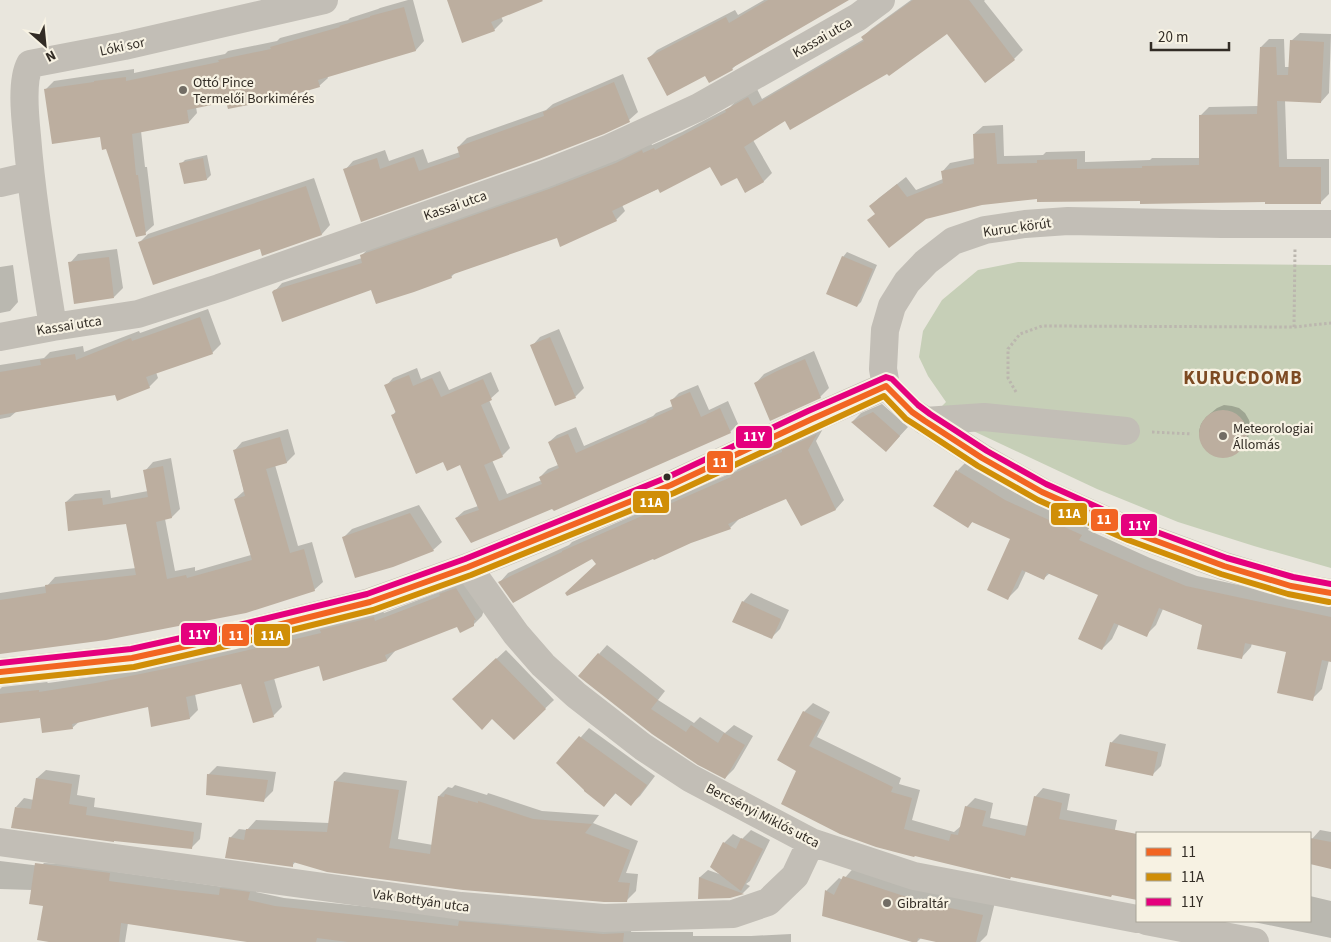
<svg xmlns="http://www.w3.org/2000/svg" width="1331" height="942" viewBox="0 0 1331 942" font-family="'Source Sans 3',sans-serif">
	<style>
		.green { fill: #c6cfb7 }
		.shadow { fill: #0003 }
		.building { fill: #bcae9f }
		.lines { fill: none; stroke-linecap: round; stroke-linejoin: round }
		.path { stroke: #bbb6ae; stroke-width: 3; stroke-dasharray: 2.5 2.5; stroke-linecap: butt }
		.minor { stroke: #c2beb6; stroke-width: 28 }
		.bus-1-casing { stroke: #f7f2e3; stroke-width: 10 }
		.bus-2-casing { stroke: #f7f2e3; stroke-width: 10 }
		.bus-3-casing { stroke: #f7f2e3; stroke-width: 10 }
		.bus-1 { stroke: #f26522; stroke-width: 6 }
		.bus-2 { stroke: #d08e07; stroke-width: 6 }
		.bus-3 { stroke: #e5007d; stroke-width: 6 }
		.poi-dot { fill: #726d65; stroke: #f7f2e3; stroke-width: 2 }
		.bus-dot { fill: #322c25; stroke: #f7f2e3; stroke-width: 2 }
		.labels { text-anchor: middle; stroke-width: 4.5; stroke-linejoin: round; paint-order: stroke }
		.street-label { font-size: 14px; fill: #322c25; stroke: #f7f2e3 }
		.poi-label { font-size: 14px; fill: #322c25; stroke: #f7f2e3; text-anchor: start }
		.district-label { font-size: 19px; font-weight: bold; letter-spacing: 1px; fill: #7d4a22; stroke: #f7f2e3 }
		.line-badge { stroke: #f7f2e3; stroke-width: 2 }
		.badge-label { font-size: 14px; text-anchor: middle; font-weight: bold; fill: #fff }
	</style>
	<rect width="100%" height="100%" fill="#e9e6dd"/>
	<path class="green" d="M1018,262L1331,265V568L1254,546L1178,522L1097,489L935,413L946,402L928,376L919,357L923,331L942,300L978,270Z"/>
	<path class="shadow" d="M408,0H413L424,41L416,50L327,76L328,78L319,86L227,100L196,107L197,113L189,122L141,131L145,167H147L154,225L145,233L101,135L45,90L54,81L134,69V73L225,54L228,51L277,41L280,38L348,20L350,18L378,9L380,8Z
		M448,0H534L501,16L503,21L494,30Z
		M764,0H846L738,63L732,69L705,74L649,58L657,50L735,10L738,15Z
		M911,0H985L984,1L1023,50L1014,59L986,82L947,32L888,72L786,119L753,140L772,173L763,182L737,176L711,165L622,205L625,211L616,220L558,236L455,273L451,277L372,288L274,292L282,283L362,258L361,256L370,247L651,143L652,145L682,132L730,107L735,102L757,89L762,99L864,39L863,37L871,29Z
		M1300,33L1331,34L1329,93L1321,102L1285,100L1287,159H1329V194L1321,202L1038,197L982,204L876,213L871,206L879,198L906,177L916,190L943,179L942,172L950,163L975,158L974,134L983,126L1003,125L1004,156L1043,155L1046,152L1085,151V162L1150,160L1152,158H1200V116L1209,107L1258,106L1261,47L1269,39H1284L1285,67H1290L1291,41Z
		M623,74L638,112L629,120L603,132L362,220L345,170L353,161L385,150L389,161L423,149L428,163L460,152L458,147L467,138L546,110L553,104Z
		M207,155L211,175L207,179L185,183L181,164L185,160Z
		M314,178L330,225L322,234L261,247L140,242L148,234Z
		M117,249L123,288L114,297L70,263L78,254Z
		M847,252L877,265L861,302L857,306L843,257Z
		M13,265L18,302L10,311L0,313V267Z
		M208,309L221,344L212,353L156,372L158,378L149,387L17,411L10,417L0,419V365L44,358L50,352L83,346L84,352L139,331L140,333Z
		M559,329L584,388L575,397L532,346L540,337Z
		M814,351L829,388L820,397L756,383L764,374L787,363Z
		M417,368L421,379L440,371L449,390L491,372L499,391L489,400L510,448L502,456L492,460L507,494L542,480L540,477L548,469L558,465L549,442L557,435L576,427L584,446L653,416L656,413L673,406L671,401L679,393L698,385L709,410L728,401L738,424L730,432L553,507L456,518L464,511L478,506L460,463L444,461L393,415L396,411L386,386L393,378Z
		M882,404L908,427L886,451L853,421L861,413Z
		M1224,405L1232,406L1239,408L1245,413L1249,420L1251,427L1247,442L1237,452L1230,456L1222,457L1215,456L1208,452L1203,446L1200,439L1199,431L1201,424L1206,417L1217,408Z
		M824,427L816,441L844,500L836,509L801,525L787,497L739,519L730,528L598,564L593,557L500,582L508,573L569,545L572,542L736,471L740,467L788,446L792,442Z
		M288,429L295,454L287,462L275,465L298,546L312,542L323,582L314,590L0,653V593L47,586L55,577L136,568L127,523L66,502L75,494L110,490L111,498L148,491L145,471L153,462L171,458L180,509L172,517L165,519L175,571L195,567V571L251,555L235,499L244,491L234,451L242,442Z
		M967,461L1091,525L1088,530L1150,558L1197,576L1331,605V660H1329L1322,689L1312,699L1287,651L1252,643L1251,647L1242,657L1203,625L1163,609L1156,625L1146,635L1119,624L1112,639L1102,649L1099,594L1050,573L1043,579L1026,571L1018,588L1008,598L1012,538L973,521L968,526L957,471Z
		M419,505L442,542L433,550L344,537L352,529Z
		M465,580L484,610L482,616L473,625H457L395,650V651L387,660L319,664L274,678L282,707L273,716L242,683L195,694L198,710L190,718L149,706L80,721L72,728L41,716L0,722V689L2,687L47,682L48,683L106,675L382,609L384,613L445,590Z
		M751,593L789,610L780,629L771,638L743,602Z
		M607,645L665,691L658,700L694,723L700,717L725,733L734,725L753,736L734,769L725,778L699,763L599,654Z
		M506,650L554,700L514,738L463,690Z
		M813,703L830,712L817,737L901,778L899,784L920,790L912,820L954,832L961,826L966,807L975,798L993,803L990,818L1028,826L1035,797L1043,788L1070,794L1067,810L1117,820L1110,853L1137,860V899L1011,876L915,855L798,770L778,760L804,712Z
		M589,728L655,776L640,796L631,804L616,793L604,806L558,763Z
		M1120,734L1166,744L1161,766L1152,775L1106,765L1112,742Z
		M217,766L276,772L273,791L264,800L208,775Z
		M46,770L80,775L77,795L95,798L94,807L202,823L200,839L191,848L16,807L24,798L34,800L37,778Z
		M344,772L407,781L398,839L433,845L439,796L448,787L452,788L455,785L487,795L488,793L542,811L599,815L593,823L638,841L626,873L638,874L636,891L627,900L296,861L292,866L230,838L239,829L247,830L256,820L329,823L335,781Z
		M751,830L770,840L750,881L746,884L750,886L743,893L730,897L699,898L700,877L708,870L722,875L724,843L733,834L742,839Z
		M1320,830L1331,832V867L1310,863V848L1312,839Z
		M0,861L41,866L44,863L117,867V872L224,887L258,884L256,892L284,898L465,917L632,925L631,932H693V936H751L791,934V942H247V941L128,923L125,942H57L44,904L32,890L0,889Z
		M857,864L995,902L987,935L980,942H942L921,938L917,942L823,915L826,891L839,878L843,880Z
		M1310,896L1331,901V938L1249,921H1310Z"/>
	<path class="building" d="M447,0H542L543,1L491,22L495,31L462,43Z
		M768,0H849L732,68L733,70L709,83L705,76L667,96L647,58L726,17L729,23Z
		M913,0H969L1015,60L985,83L947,34L889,76L887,74L790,130L785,121L744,147L764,182L745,193L737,178L721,186L710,167L660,193L658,189L612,211L617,221L560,247L557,238L451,275L452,278L414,292L376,304L371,290L282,322L272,292L274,290L362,263L360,255L549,189L616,163L642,150L643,153L654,148L655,150L726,112L725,110L748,97L753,106L864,41L861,37Z
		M404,7L416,51L318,80L320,87L269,102V101L228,109L226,102L187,110L189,123L132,134L136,175H138L146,235L136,237L106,149L102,150L100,137L52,144L44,89L94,82V81L126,77V81L219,62L218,60L271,49L270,47L340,27L339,26L370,17V16Z
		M1290,40L1324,42L1321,103L1277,101L1279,167H1321V204H1265V202L1140,204V201L1037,202V199L982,205L926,219L889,248L867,220L875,214L869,206L897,184L907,197L943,183L941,171L974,164L973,134L995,133L997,164L1037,163V160L1077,159V169L1142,168V166L1199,165V115L1257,114L1260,47H1276L1277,75H1288Z
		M614,82L630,122L604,134L539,159L361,222L343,169L377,158L380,169L414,157L419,171L460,157L457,147L544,116L543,112Z
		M203,158L207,180L184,184L179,163Z
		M306,186L322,235L262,256L260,249L153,285L138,242Z
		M842,256L873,269L857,307L826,294Z
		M109,257L114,298L74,304L68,262Z
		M200,317L213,354L146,377L150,388L117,401L115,395L0,415V372L41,365L40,360L75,354L76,360L131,338L132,341Z
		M550,337L576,398L555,406L530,345Z
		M805,359L821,398L770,421L754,383L777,371Z
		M409,375L413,386L432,378L441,397L483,379L492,400L481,405L503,457L484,465L499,501L542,484L539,477L559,468L548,442L568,434L576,453L647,422L646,421L673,409L670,400L690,392L701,417L720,408L731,433L554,511L552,509L471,543L455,518L479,510L460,465L447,471L443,462L416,474L391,415L396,413L384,385Z
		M1199 434a24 24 0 1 1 48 0a24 24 0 1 1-48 0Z
		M873,412L900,436L886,452L851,422Z
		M817,434L808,450L836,510L801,526L786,499L728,524L731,529L691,543L654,560L653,559L567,596L565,593L596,564L592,559L513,603L498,582L562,552V551L731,477L730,475L782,452V450Z
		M280,437L287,463L266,469L290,553L304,549L315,591L246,613L106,640L0,654V600L46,593L45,585L136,575L126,524L68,531L65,502L102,498L103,505L148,497L143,470L163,466L172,518L156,522L167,579L186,575L187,578L252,560L234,499L245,496L233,450Z
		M956,470L1005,500L1082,535L1079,540L1140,567L1186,586L1331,617V662L1322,660L1313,701L1277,693L1286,652L1245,643L1242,659L1197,649L1202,625L1159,608L1147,637L1114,623L1102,650L1078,639L1098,595L1047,573L1044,580L1022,570L1008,600L987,590L1010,539L972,522L968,528L933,506Z
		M410,513L434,551L393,567L355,578L342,537Z
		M456,588L476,620H474V626L460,633L457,627L385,655L387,661L323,681L319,666L264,682L274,717L253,723L241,684L186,697L190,719L151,727L148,707L72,724L73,729L42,733L40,718L0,723V694L39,690V692L96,683L184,665L321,633L320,630L374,617L375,621L440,596L439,594Z
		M742,601L781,619L772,639L732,622Z
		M598,653L658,700L651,709L686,732L691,725L718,743L724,733L745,745L725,779L698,765L652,734L578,676Z
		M496,658L546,709L514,740L492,719L482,730L452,699Z
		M803,711L823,721L809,746L893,787L891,792L912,798L904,829L949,841L951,834L958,835L965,806L986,811L982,826L1025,836L1034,796L1062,803L1059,819L1137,834V900L1112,895L1111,897L1011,877L1010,879L915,856L914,857L876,847L840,834L781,804L796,771L777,760Z
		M579,736L647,785L631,806L615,793L604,807L584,791V790L556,763Z
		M1110,742L1158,752L1153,776L1105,766Z
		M207,774L268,780L264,802L206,795Z
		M36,778L72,784L69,804L87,807L86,815L194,832L192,849L114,841V842L11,828L15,807L31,809Z
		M334,781L399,790L389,848L430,854L438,796L444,797L445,794L478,803V801L533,819L592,824L585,833L630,850L618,882L630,883L627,902H604L463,890L327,872L293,862V867L225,858L229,837L244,840L246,829L327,832Z
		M741,838L763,849L741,891L710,867L723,842L736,849Z
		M1310,838L1331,842V869L1310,864Z
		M35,863L110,873L109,881L175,890L219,895L220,888L250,892L248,900L275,906L458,926L459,921L603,934L624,933L623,942H348L317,938L316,942H247L121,923L119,942H49L37,940L43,906L29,904Z
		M843,876L922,902L983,915L976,942H936L918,938L917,942H912L822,916L825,890L834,895Z
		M699,877L744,894L730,898L698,899Z"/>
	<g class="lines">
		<path class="path" d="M1294,327L1295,249
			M1016,392L1008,378V349L1020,334L1042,326L1294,327L1331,323
			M1152,432L1192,434"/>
		<path class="minor" d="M0,183L30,176
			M1331,224H1222L1068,221L1025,224L985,230L953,241L926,262L907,282L892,306L885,330L883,369L886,386L912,412L982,458L1042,492L1132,532L1224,566L1291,586L1331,593
			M53,327C43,263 32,200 27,136C25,117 21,81 30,64L124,46L324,0
			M0,337L53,327L138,314L219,288L544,174L610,148L699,107L858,17L881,0
			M925,421L984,417L1126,431
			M468,567L516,634L543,665L576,695L643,747L690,778L811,842L914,876L1137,919
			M0,672L132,658L233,636L370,602L468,567L671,485L812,419L886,386
			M0,842L461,906L604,918L733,914L768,902L795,876L811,842
			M1146,921L1255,942"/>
		<defs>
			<path id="bus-1" d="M0,672L132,658L233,636L370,602L468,567L671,485L812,419L886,386L912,412L925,421L982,458L1042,492L1132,532L1224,566L1291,586L1331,593"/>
			<path id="bus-2" d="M1,681L134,667L235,644L373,610L471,575L674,493L884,396L906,419L920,428L978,466L1038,500L1128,540L1221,574L1288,594L1329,602"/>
			<path id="bus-3" d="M0,663L131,649L231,627L367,594L465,559L668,477L808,411L886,377L892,379L918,405L930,414L987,451L1046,484L1135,524L1227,558L1293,577L1331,584"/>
		</defs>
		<use href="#bus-1" class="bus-1-casing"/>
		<use href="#bus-2" class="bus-2-casing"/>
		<use href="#bus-3" class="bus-3-casing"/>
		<use href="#bus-1" class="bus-1"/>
		<use href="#bus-2" class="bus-2"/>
		<use href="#bus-3" class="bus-3"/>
	</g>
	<g class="poi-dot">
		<circle cx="183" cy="90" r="5"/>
		<circle cx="1223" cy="436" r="5"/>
		<circle cx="887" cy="903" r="5"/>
	</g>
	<circle class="bus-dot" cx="667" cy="477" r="4.5"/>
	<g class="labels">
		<g class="street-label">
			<text transform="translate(822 37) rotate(-30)" y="5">Kassai utca</text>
			<text transform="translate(122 46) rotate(-12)" y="5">Lóki sor</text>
			<text transform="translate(455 205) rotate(-19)" y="5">Kassai utca</text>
			<text transform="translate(1017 227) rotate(-8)" y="5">Kuruc körút</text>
			<text transform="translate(69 325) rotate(-9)" y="5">Kassai utca</text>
			<text transform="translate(763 815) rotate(27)" y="5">Bercsényi Miklós utca</text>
			<text transform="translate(421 900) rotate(8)" y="5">Vak Bottyán utca</text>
		</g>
		<g class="poi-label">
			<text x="193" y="87">Ottó Pince<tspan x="193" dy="16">Termelői Borkimérés</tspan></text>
			<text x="1233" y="433">Meteorologiai<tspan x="1233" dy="16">Állomás</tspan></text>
			<text x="897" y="908">Gibraltár</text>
		</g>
		<g class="district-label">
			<text x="1243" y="384">KURUCDOMB</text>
		</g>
	</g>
	<g class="line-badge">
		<rect x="735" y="425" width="38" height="24" rx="5" fill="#e5007d"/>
		<rect x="706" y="450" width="28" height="24" rx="5" fill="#f26522"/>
		<rect x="632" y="490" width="38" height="24" rx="5" fill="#d08e07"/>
		<rect x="1050" y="502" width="38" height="24" rx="5" fill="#d08e07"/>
		<rect x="1090" y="508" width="29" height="24" rx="5" fill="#f26522"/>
		<rect x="1120" y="513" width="38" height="24" rx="5" fill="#e5007d"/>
		<rect x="180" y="622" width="38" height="24" rx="5" fill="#e5007d"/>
		<rect x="253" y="623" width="38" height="24" rx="5" fill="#d08e07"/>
		<rect x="221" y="623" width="29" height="24" rx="5" fill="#f26522"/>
	</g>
	<g class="badge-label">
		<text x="754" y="441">11Y</text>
		<text x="720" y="467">11</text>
		<text x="651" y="507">11A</text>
		<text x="1069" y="518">11A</text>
		<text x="1104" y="524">11</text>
		<text x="1139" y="530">11Y</text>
		<text x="199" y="639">11Y</text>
		<text x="272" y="640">11A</text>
		<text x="236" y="640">11</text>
	</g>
	<rect x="1136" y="832" width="175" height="90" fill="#f7f2e3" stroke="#a8a397"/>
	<rect x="1146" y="848" width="25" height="8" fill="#f26522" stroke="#a8a397"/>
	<text x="1181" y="857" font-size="15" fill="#322c25">11</text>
	<rect x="1146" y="873" width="25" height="8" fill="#d08e07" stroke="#a8a397"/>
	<text x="1181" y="882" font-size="15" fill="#322c25">11A</text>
	<rect x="1146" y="898" width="25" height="8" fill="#e5007d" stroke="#a8a397"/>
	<text x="1181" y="907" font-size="15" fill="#322c25">11Y</text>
	<g transform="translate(45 45) rotate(153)" stroke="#f7f2e3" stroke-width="4" paint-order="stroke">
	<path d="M0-4L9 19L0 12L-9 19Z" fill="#322c25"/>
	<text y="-8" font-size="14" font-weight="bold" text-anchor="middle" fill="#322c25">N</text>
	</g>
	<path d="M1151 42v8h78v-8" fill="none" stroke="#322c25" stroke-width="2.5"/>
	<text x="1158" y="42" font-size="15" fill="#322c25" stroke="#f7f2e3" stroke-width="4" paint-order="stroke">20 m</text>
</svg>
